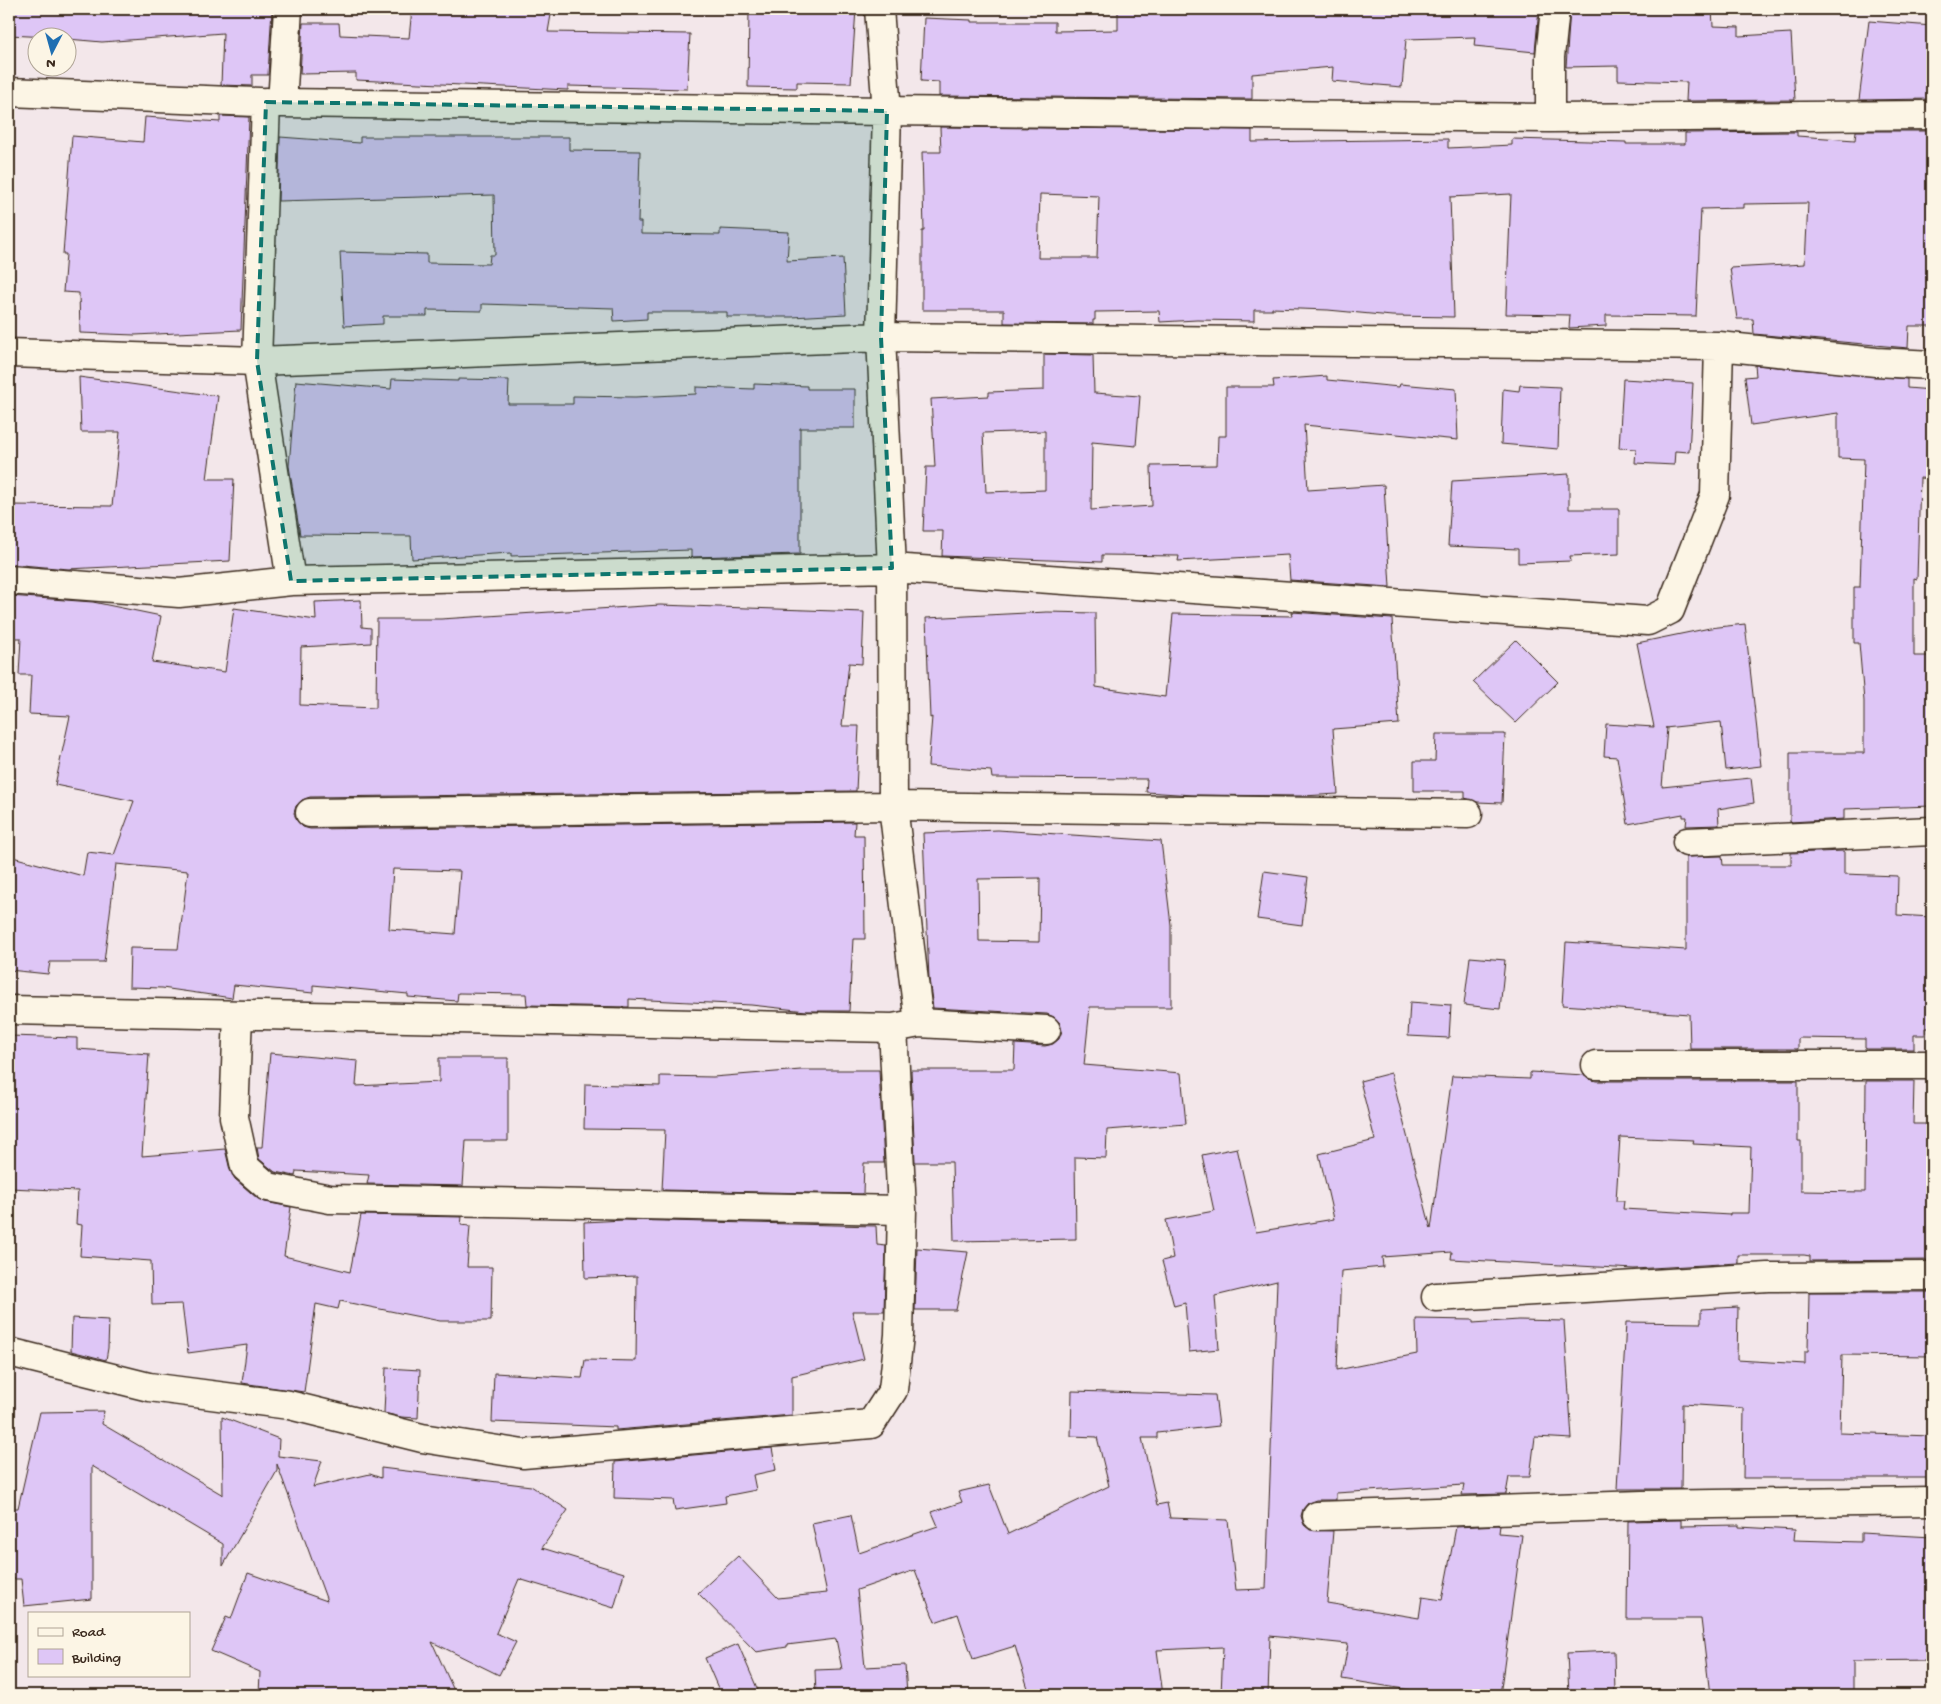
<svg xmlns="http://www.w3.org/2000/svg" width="1941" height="1704" viewBox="0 0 1941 1704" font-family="'Gochi Hand',sans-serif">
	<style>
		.building { fill: #dec6f6; stroke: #3b2a1e; fill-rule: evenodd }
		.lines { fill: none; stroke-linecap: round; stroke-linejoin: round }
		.minor-casing { stroke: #3b2a1e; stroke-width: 31 }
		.minor { stroke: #fcf5e5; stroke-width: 28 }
		.marked { fill: #0f766e; fill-opacity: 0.2; stroke: #0f766e; stroke-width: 4; stroke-dasharray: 10 6; stroke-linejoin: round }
	</style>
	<rect width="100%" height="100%" fill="#f3e7ea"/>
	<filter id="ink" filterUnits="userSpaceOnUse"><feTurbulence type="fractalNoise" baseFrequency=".02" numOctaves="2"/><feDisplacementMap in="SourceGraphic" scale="10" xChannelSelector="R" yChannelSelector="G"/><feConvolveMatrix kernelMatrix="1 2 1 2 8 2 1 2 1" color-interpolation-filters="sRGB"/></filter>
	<g filter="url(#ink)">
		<path class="building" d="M9,9H272L268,75H252V86L221,85L223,33L102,42L68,39V38L9,35Z
			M412,9H552L548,32L690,34L687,89L568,86V90L356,80V73L300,74L303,23H339L340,35L409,38Z
			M749,9H856L851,83L797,82V88L748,87Z
			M1118,9H1539L1535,52L1474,46L1475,37L1406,39L1402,87L1332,81L1333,67L1252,74V99L939,96V82L921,81L924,18L971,20V22H1055V31L1118,30Z
			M1570,9H1712L1713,26L1739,27V36L1791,33L1795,100L1686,101L1687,82L1618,80V66L1566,67Z
			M1869,21L1932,26V99L1859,100Z
			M220,116L249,117L241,330L135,335L80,333L79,293L63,292L66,254H63L72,136L143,142L145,117L220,122Z
			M940,127L1252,130V142L1448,139V148L1512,145V139L1626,142V144H1685V133L1797,132V136L1855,140L1856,131H1932V326H1909L1908,348L1754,334L1753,319H1737L1730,268L1805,264L1808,203L1744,204V208L1701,209L1696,316L1606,315V326L1569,328L1570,315L1506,314L1511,194L1450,197L1454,317L1392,316L1328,310L1272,308V310H1254V321L1197,320L1160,322L1159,311L1095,312V320H1093V324L1004,323V310H922V231H924L922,152H941ZM1040,194L1099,196L1097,258H1038Z
			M280,137L360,143V137H569V150L640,151L638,222H641V234L720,235V229L789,232L787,261L843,258L846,314L792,317H727V312H647V319L614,321L613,308L482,304V311L427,310V316H383V324L344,326L340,252L427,254V263L489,264L490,255H495L494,195L278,201Z
			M1044,354L1093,355L1094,393L1140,396L1136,446L1092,442L1091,510L1152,506L1151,466L1217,465L1218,436H1226V387H1274L1273,380L1327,376V380L1399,387L1400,384L1456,389L1458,440L1304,425L1308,490L1384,485L1390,587L1290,580L1288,555L1178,561L1179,556L1102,555V562L942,556L943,531H923L926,467H935L931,399L989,396V392L1044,390ZM1045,431V490L986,492L983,433Z
			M1755,365L1907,379V388L1932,390V479L1920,478L1917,579L1914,578V656H1932V806L1844,809V819L1790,822V753H1864V701L1859,643H1854V587H1860L1864,459L1838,458V413L1751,425L1745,377L1756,376Z
			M79,377L218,396L207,479H234L230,561L68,569L10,564L9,505L112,506L120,432H81Z
			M392,379L458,381V379L509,380L508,404H573V396L635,397L696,394V387L754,389V384L807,386V389H855V428H800V554L691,557V550L511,556V553L412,559L411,536L300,535L289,466L296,381L391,389Z
			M1623,379L1693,383L1689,452L1675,451L1674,465L1635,463L1636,449L1619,448Z
			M1520,385L1560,387L1558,449L1501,444L1503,389L1519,391Z
			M1569,474V509H1619V554L1570,556L1571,561L1518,563V549L1448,546L1452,481Z
			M9,596L93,602L161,616L152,662L225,672L234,608L316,620L315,602L361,600L362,627L371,628V643L301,647L300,705L376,708L377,619H441L660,605L864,612L862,664L849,663L842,726H859L856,791L310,797L302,800L296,806L294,813L297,821L303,827L310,829L855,822L854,835H864L865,939H853L849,1011H806L751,1005L629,999V1007L527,1005L526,994L458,993L457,1001L408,997V994L313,985V993L234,985L232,998L162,988L129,987L130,948L178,949L188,871L116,864L104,962H50L48,974L9,970V856L83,876L87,852L114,855L134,801L55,785L70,716L29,714L31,675H19L21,638H9ZM393,869L460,871L455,934L389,929Z
			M1047,612L1095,613L1096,687L1165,697L1173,614L1293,616L1292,612L1392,619L1399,724L1333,729L1338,794L1303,796L1193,795L1146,792L1147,779L992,778L991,771L928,766L932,717L930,718L926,618Z
			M1745,624L1761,766L1726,770L1721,722L1665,728H1667L1662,787L1751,778L1754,803L1718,809L1719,825L1686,826L1687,817H1683V814L1628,824L1617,757L1604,756L1606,724L1654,727L1637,643L1710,628Z
			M1516,640L1558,682L1516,723L1473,682Z
			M1436,734H1505L1502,803L1477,802L1465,798V791H1414V761H1435Z
			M998,830L1161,841L1171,925V1007H1090L1084,1065L1181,1073L1186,1124L1107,1130L1106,1158L1075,1157L1076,1239L954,1241L952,1162H915L911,1070H1014L1015,1044L1045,1046L1053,1044L1059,1039L1062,1031L1060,1023L1054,1017L1047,1014L933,1008L929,979L923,833ZM1040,878L1039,942L979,941L978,879Z
			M1844,851V874L1898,876L1897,915L1932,917V1028H1925V1035H1914V1049H1867L1865,1048V1039L1798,1038V1049H1690L1689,1014L1562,1005L1566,942L1686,950V857L1722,856L1723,865H1791V853Z
			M1264,871L1308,877L1302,925L1257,919Z
			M1470,957L1505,960L1500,1009L1464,1005Z
			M1410,1002L1451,1005L1449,1038L1408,1036Z
			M9,1036L77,1038V1049L149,1054L142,1156L225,1149L230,1170L235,1179L258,1199L265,1202L291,1207L284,1256L350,1272L361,1215L462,1217L461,1225L470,1226L467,1267H492L491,1321H440L340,1301L338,1309L316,1304L304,1392L242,1383L247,1345L188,1353L182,1304L152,1305L151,1261L80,1256L82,1225L76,1224L78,1191L9,1188Z
			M270,1053L358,1061L356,1086L439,1082V1058H508V1141H466L463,1186L367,1184L369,1175L296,1171L295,1176L275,1172L259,1159L257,1147H262Z
			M801,1070H879L884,1163H864L863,1194L662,1190L665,1130L584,1129L585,1084L660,1086V1076L713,1077Z
			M1530,1072L1585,1075L1589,1079L1596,1081H1798V1141H1801V1191L1865,1192L1866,1081H1914L1913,1124H1932V1260L1810,1261V1256L1804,1255H1738V1263L1634,1269L1451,1259L1452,1252L1382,1257L1383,1267L1341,1271L1337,1370L1417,1354L1416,1319L1473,1320V1323L1519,1320L1564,1321L1572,1439L1535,1437L1530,1477H1509L1506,1494L1462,1495L1464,1485L1336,1493V1500H1316L1308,1503L1303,1509L1301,1516L1304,1525L1310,1530L1333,1531L1327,1603L1419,1618L1422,1597L1442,1600L1456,1527L1500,1525L1499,1533L1522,1535L1500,1695H1409L1410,1690L1342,1679L1348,1644L1270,1636L1268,1695H1221L1223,1647L1157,1650L1163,1695H1030L1015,1646L973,1659L958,1614L935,1622L915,1570L857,1590L865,1667L905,1665L907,1695H816L815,1670L842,1669L836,1639L787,1645V1647L756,1652L698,1593L738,1556L778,1598L827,1593L812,1523L851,1515L859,1553L938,1526L932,1512L962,1502L958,1492L989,1485L1008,1534L1109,1486L1097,1437L1071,1436L1072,1391L1215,1395L1219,1426L1157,1433V1438H1142L1157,1505L1167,1503L1170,1518L1228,1520L1236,1590L1266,1589L1277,1281L1215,1296L1219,1349L1189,1352L1185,1303L1174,1306L1162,1261L1173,1258L1166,1220L1214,1211L1202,1155L1237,1148L1256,1232L1334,1219L1319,1154L1375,1140L1360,1081L1391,1073L1431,1229L1452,1076L1530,1079ZM1620,1137L1694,1140L1693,1144L1751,1147L1749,1213H1730V1215L1623,1209L1624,1201H1616Z
			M624,1220L876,1226L877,1245L886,1246L884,1311H852L864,1359L792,1376V1415L616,1430V1427L492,1422L494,1373L582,1378L585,1360L636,1361L637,1276L585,1278L584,1222Z
			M917,1248L968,1252L956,1310H915Z
			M1809,1292H1932V1356L1842,1355L1840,1433L1932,1436V1478H1743L1744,1408L1682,1404L1681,1489H1617L1626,1322L1701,1323V1309L1738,1307L1737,1360L1805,1364V1351H1808Z
			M72,1318L109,1320L108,1348L106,1360L71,1351Z
			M386,1368L420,1370L418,1418L401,1417L384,1413Z
			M104,1411L102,1424L223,1495L222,1417L279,1439L278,1456L322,1461L313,1487L370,1474L381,1478V1468L531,1486L568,1510L542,1548L624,1573L614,1608L519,1579L496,1633L516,1642L499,1675L432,1642L456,1695H259L260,1672L211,1651L226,1617L231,1619L248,1573L327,1601L277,1464V1471L223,1566V1544L92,1466V1599L24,1606L21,1579H9V1508H18L40,1412Z
			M772,1448L776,1470L753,1475L756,1490L725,1496L726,1503L675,1510L673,1500L614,1498L615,1462Z
			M1681,1520V1526L1739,1525V1527L1795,1530L1794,1540L1861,1542V1533L1932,1537V1660L1853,1661V1695H1710L1701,1619H1627L1628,1521Z
			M738,1644L760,1695H721L705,1658Z
			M1614,1651L1615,1695H1569L1567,1653Z"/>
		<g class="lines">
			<defs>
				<path id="minor" d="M879,9L887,111L881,337L892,568L893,806L919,1023
					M9,92L282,103L887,111L1550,118L1932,115
					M266,102L257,361L291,581
					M282,103L288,9
					M1550,118V57L1555,9
					M9,353L257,361L881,337L1719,346L1876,362L1932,365
					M9,580L179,593L291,581L892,568L1648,621L1670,610L1715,495L1719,346
					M310,813L893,806L1468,814
					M1687,842L1932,831
					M9,1010L893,1028L919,1023L1046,1030
					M238,1015L234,1117L245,1167L268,1187L330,1199L902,1210
					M1596,1065H1932
					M1436,1297L1768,1277L1932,1276
					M9,1352L149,1387L289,1405L422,1438L523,1454L871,1424L893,1390L899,1335L902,1210L893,1028
					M1317,1516L1642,1505L1932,1501"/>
			</defs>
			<use href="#minor" class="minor-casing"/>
			<use href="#minor" class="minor"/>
		</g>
	</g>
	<path class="marked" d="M266,102L887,111L881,337L892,568L291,581L257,361Z"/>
	<rect width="1941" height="1704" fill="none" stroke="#fcf5e5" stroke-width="30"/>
	<rect x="15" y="15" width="1911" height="1674" fill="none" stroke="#3b2a1e" stroke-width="2" filter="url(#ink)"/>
	<rect x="28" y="1612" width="162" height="65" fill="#fcf5e5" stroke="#afa495"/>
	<rect x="38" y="1628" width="25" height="8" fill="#fcf5e5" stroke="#afa495"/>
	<text x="72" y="1636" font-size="15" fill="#3b2a1e">Road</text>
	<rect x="38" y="1649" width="25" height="15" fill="#dec6f6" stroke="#afa495"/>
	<text x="72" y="1662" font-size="15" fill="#3b2a1e">Building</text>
	<g transform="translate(52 52) rotate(186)"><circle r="24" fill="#fcf5e5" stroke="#afa495"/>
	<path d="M0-4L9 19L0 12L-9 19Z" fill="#1f6fb2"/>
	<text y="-8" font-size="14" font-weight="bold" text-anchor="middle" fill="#3b2a1e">N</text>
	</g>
</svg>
